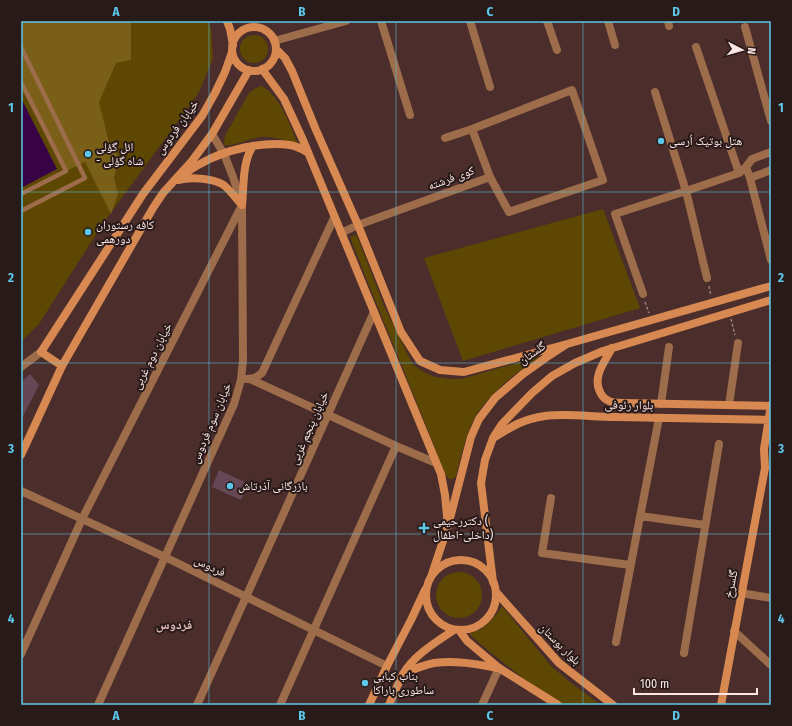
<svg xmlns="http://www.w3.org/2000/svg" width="792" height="726" viewBox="0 0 792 726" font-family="'Fira Sans Condensed','Noto Naskh Arabic',sans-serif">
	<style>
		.green { fill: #5d4703 }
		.forest { fill: #795f17 }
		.water { fill: #370344 }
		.building { fill: #654755 }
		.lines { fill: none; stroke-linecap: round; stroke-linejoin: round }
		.path { stroke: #9a807f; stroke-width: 1.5; stroke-dasharray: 3 2; stroke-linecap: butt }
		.service { stroke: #9d6c4a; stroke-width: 4.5 }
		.minor { stroke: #9d6c4a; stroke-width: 8 }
		.tertiary { stroke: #9d6c4a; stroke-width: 8 }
		.secondary { stroke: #d78951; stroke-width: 8 }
		.grid { fill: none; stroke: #5cc7e8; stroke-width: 1; stroke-opacity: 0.55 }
		.poi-dot { fill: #5cc7e8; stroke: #281a19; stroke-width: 1.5 }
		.labels { text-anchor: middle; stroke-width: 4; stroke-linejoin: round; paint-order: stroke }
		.street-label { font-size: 12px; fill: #fce7e6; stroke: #281a19 }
		.poi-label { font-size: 12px; fill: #fce7e6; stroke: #281a19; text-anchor: start }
		.neighbourhood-label { font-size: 13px; font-weight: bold; fill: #e4bdba; stroke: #281a19 }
		.neatline { fill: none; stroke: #5cc7e8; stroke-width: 1.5 }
		.grid-label { font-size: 13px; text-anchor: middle; font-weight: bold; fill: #5cc7e8 }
	</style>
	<rect width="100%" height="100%" fill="#4b2d2b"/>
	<path class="green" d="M21,21H208L211,28L213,59L198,94L102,225L39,324L21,342Z
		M240 49a14 14 0 1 1 28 0a14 14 0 1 1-28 0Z
		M261,86C279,93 291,127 298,144C287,141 272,136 261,137C250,138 234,147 224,145L225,136L249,93L254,89Z
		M603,209L640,308L463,361L424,258Z
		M355,235L357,236L384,306L413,365L424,372L435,377L450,379H461L542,356C517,371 485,396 472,423C464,440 461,458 456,476L453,479H449L446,476C415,396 381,317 350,237Z
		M436 595a23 23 0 1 1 46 0a23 23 0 1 1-46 0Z
		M502,606L551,666L571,683L601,705H565L561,703L532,685L490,652L469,634L482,629L493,619Z"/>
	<path class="forest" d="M21,21H131V60L116,63L99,102L109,143L119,157L114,178L118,194L111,214L85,162L66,171L21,82Z"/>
	<path class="water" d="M21,98L57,169L21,188Z"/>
	<path class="building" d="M30,374L39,385L21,420V382Z
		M219,470L249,484L241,500L212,487Z"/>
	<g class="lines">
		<path class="path" d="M709,286L711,296
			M645,302L649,313
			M731,319L735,335"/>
		<path class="service" d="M21,47L85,178L21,211
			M21,82L66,171L21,194"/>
		<path class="minor" d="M381,21L410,115
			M470,21L490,87
			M547,21L557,50
			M608,21L615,45
			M668,21L669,26
			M745,27L771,121
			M274,41L346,21
			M696,47L739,173
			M655,92L686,191L707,278
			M472,129L490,177
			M746,167L750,178L771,260
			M750,178L771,170
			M341,233L358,225L490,177L509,212L603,180L572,90L472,129L445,138
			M643,294L615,214L686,191L739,173L746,167L752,159L771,152
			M247,379L255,378L262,373L334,218
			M250,379L396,446L436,463
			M661,404L669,347
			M729,405L738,343
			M551,498L542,553L630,565
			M640,516L705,525
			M741,593L771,598
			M734,631L771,665
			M616,642L659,418
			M684,653L719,444
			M21,654L82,519L242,205
			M197,705L246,597L374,312
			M280,705L396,446
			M482,705L499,668"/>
		<path class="tertiary" d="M21,367L41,352
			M21,491L165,557L387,666
			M98,705L234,404L241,380L243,360L242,205L233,177L224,154L212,134"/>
		<path class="secondary" d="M227,21L230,29L233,45
			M232 49a22 22 0 1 1 44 0a22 22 0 1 1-44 0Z
			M276,49L285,58L292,71L316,130L358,225L401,332L420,361L440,370L464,372L567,344
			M262,69L284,99L303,140L441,474L445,495L448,526
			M184,174C189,171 194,167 200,164C224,150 262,141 290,145C296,146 302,149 307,152
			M178,180C190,177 211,178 222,184C228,187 237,200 242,205
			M242,205C244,187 242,162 253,146
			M612,348C605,361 592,377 600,392C602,397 606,400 611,402C615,403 620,403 624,403L771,406
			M62,366L41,352L143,194L202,116L215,93L225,72L232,52
			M495,437C512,426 524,419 545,416C568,413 592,417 615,417C667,418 719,419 771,420
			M21,455L62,366L153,208L163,193L192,161L212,134L249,70
			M426 595a35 35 0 1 1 70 0a35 35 0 1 1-70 0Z
			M432,574L448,526L471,437L479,419L495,398L523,374L547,357L567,344L771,286
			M493,582L481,483L485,460L493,438L502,424L532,393L552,376L575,363L603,351L771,300
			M496,592L559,663L613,705
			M459,630L467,641L499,668L558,705
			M404,673C414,669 424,665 434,663C455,660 476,664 497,668
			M369,705L387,666L411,620L425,590
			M389,705C393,695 398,684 403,674C414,655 436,642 454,630
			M721,705L765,468L764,449L771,405"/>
	</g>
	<path class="grid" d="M209,21V705M396,21V705M583,21V705M21,192H771M21,363H771M21,534H771"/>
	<g class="poi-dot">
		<circle cx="661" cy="141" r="4"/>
		<circle cx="88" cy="154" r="4"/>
		<circle cx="88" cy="232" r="4"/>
		<circle cx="230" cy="486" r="4"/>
		<path d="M422 522h4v4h4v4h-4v4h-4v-4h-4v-4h4z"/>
		<circle cx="365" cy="683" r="4"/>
	</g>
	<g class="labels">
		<g class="street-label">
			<text transform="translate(177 127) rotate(-54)" y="4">خیابان فردوس</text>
			<text transform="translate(451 178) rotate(-20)" y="4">کوی فرشته</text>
			<text transform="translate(532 353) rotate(-35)" y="4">گلستان</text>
			<text transform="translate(152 356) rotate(-63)" y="4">خیابان دوم غربی</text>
			<text transform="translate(629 405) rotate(1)" y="4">بلوار رئوفی</text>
			<text transform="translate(211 423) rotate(-67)" y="4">خیابان سوم فردوس</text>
			<text transform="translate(309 428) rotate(-66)" y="4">خیابان پنجم غربی</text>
			<text transform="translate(210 566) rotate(26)" y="4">فردوس</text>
			<text transform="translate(731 584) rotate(-79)" y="4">گلسرخ</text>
			<text transform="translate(560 644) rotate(45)" y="4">بلوار بوستان</text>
		</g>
		<g class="poi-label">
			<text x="669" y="145">هتل بوتیک اُرسی</text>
			<text x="96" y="151">ائل گؤلی<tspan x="96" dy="14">- شاه گؤلی</tspan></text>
			<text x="96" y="229">کافه رستوران<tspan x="96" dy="14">دورهمی</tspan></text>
			<text x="238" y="490">بازرگانی آذرتاش</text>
			<text x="433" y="525">دکتررحیمی (<tspan x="433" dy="14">داخلی-اطفال)</tspan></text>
			<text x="373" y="680">بناب کبابی<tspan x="373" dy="14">ساطوری باراکا</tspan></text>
		</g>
		<g class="neighbourhood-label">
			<text x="174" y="629">فردوس</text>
		</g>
	</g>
	<rect width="792" height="726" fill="none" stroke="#281a19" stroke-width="44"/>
	<g transform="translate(742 50) rotate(96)" stroke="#281a19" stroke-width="3" paint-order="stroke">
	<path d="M0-3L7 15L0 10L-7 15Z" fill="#fce7e6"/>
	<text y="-6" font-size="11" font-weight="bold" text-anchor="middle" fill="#fce7e6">N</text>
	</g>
	<path d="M634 688v6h123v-6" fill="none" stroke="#fce7e6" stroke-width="2"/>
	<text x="640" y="688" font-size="12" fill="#fce7e6" stroke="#281a19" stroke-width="3" paint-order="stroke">100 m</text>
	<rect x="22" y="22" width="748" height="682" class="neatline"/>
	<g class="grid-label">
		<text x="116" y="16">A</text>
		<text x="302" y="16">B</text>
		<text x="490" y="16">C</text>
		<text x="676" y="16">D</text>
		<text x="11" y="112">1</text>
		<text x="781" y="112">1</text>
		<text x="11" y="282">2</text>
		<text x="781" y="282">2</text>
		<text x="11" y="453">3</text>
		<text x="781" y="453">3</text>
		<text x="11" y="623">4</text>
		<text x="781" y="623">4</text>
		<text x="116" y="720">A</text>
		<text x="302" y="720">B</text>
		<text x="490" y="720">C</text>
		<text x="676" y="720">D</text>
	</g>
</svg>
